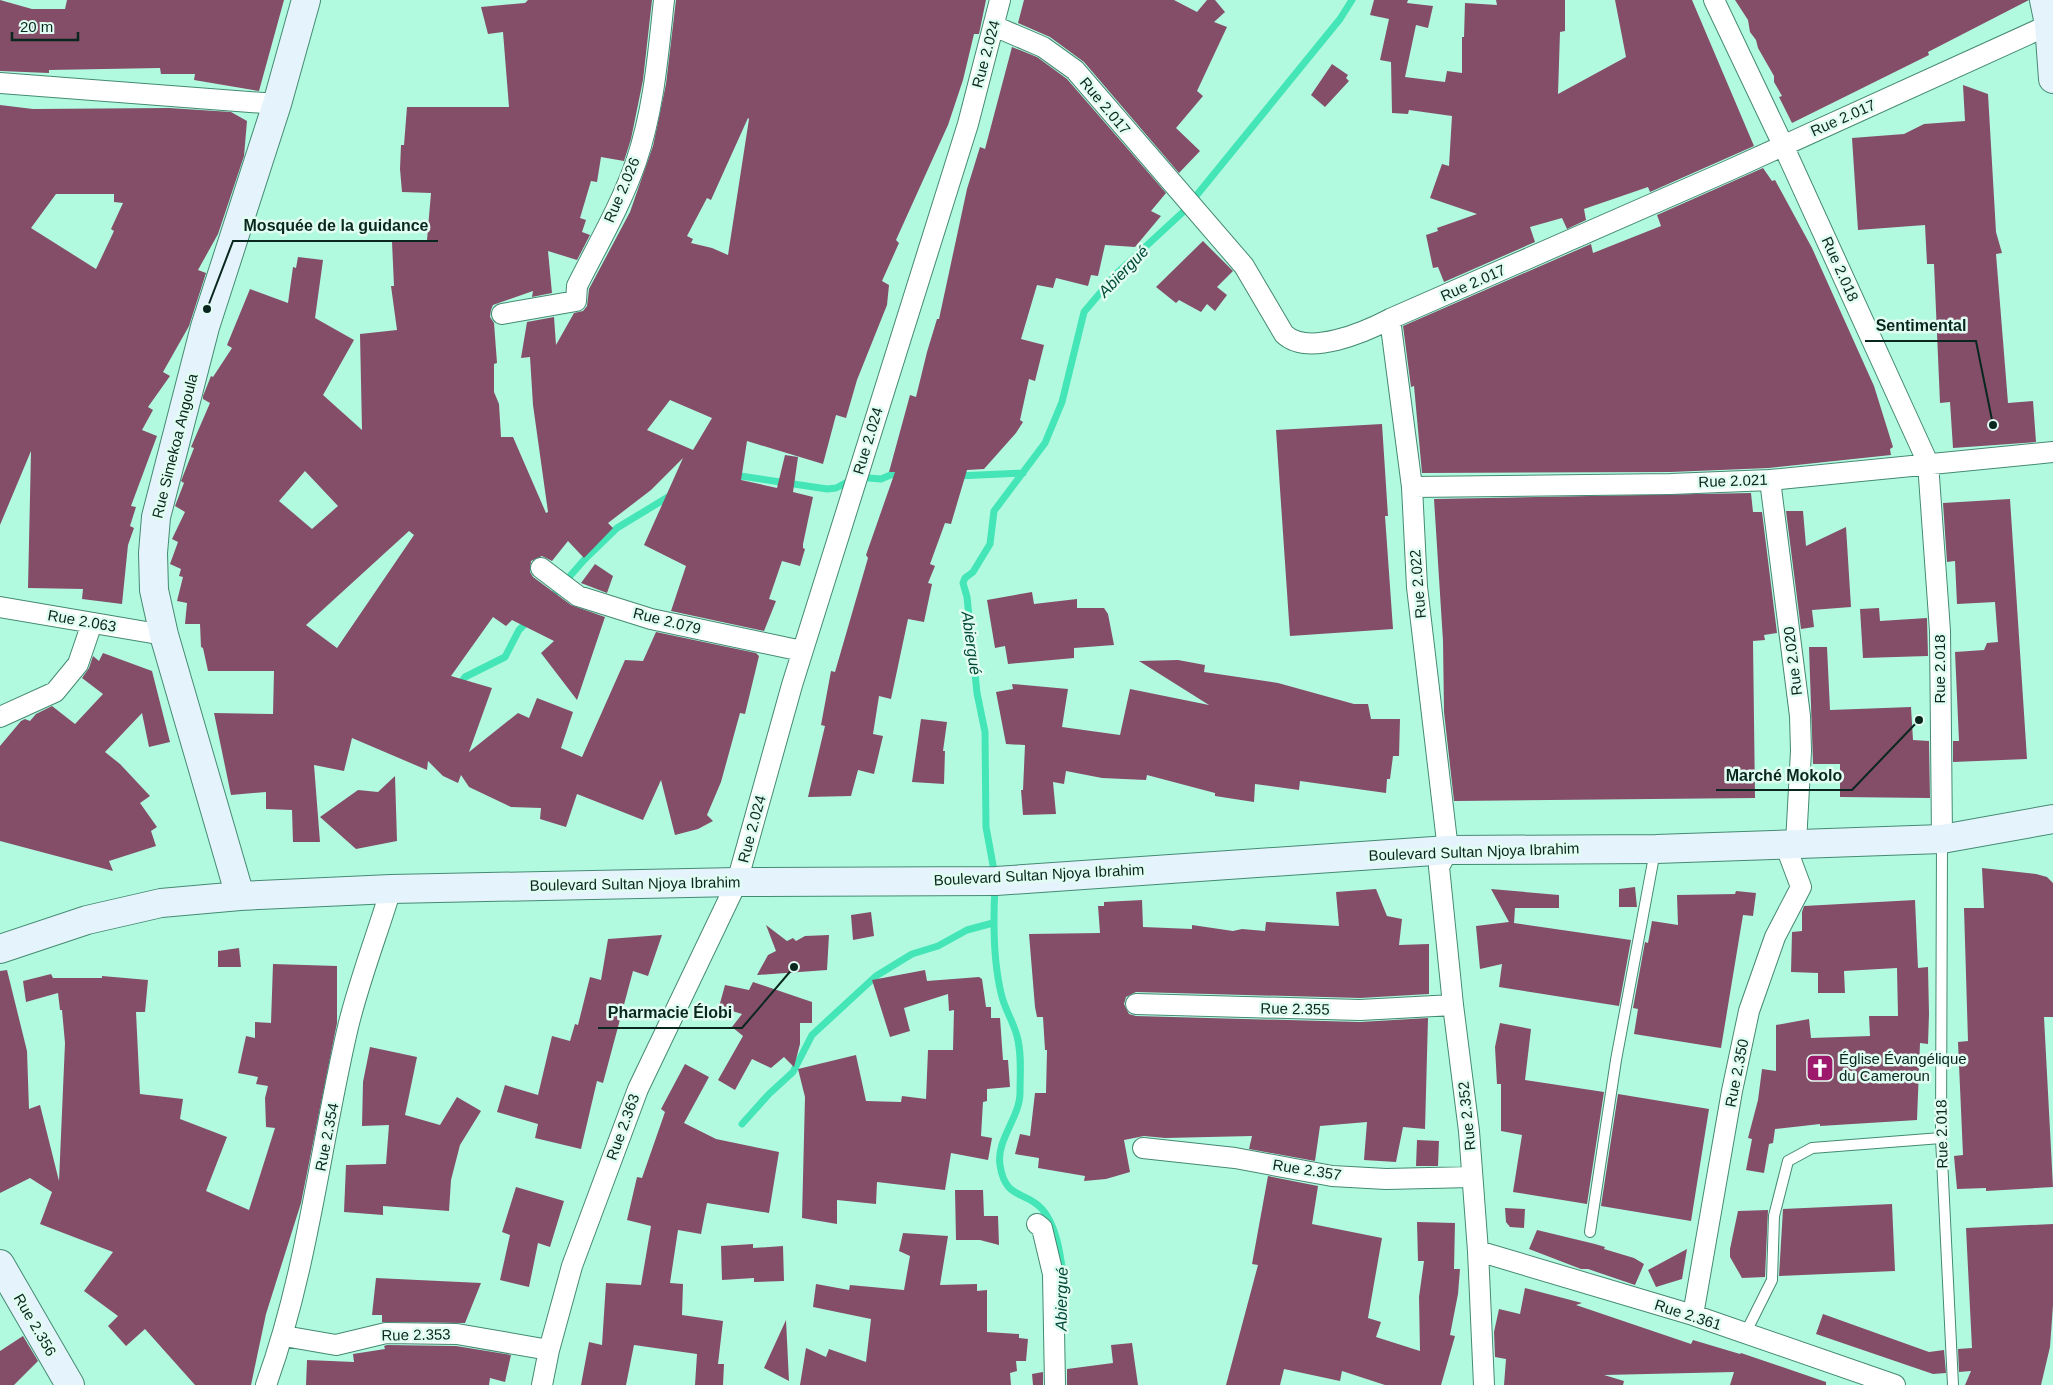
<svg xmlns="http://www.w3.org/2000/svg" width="2053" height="1385" viewBox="0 0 2053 1385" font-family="Arial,sans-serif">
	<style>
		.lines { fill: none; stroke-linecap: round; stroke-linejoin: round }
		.stream { stroke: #44e5b6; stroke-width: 7 }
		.building { fill: #844e69; fill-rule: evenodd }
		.lane-casing { stroke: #448a72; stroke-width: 12 }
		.street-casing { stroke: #448a72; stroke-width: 22 }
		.secondary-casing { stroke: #448a72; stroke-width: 30 }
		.lane { stroke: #fff; stroke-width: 10 }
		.street { stroke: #fff; stroke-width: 20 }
		.secondary { stroke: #e5f4fc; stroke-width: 28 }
		.labels { text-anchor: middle; stroke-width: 5; stroke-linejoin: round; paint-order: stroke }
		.street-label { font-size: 15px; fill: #09271e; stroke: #e1fdf2 }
		.poi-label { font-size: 15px; fill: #09271e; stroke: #e1fdf2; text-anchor: start }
		.water-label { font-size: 16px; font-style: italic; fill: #014836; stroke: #e1fdf2 }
		.leader { fill: none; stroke: #09271e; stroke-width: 2 }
		.callout-dot { fill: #09271e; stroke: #e1fdf2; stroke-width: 2 }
		.callout-label { font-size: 16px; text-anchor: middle; font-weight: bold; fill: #09271e; stroke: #e1fdf2; stroke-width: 5; stroke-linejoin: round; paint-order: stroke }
	</style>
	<rect width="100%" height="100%" fill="#b2fadf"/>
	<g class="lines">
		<path class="stream" d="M734,475L827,489L836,488L857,477L881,479L893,474L901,475
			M957,476L1023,473
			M549,600L584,560L617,528L673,494
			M458,687L465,677L505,657L519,630L529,620
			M995,876L986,827L985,732L977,693L967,597L963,583L965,578L973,572L990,544L994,511L1045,443L1062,402L1084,312L1117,273L1183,212L1340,19L1352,0
			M995,887C993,922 993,959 1001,993C1004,1008 1013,1021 1017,1036C1022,1054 1020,1074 1020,1093C1020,1117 996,1140 1000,1165C1005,1200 1026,1191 1042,1209C1060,1229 1065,1278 1063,1304
			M742,1124L769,1094L793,1072L812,1035L876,976L912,954L938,946L967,930L993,923"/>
	</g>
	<path class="building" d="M0,0L32,9H65L67,0H284L259,91L194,80L195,74H161L160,68L49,70V73L0,71Z
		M528,0H652L643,80L631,139L624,161L601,157L597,182L591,181L580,218L586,220L582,232L590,235L577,260L548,251L552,293L532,297L533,291L493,305L491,310L490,317L494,323L497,363L494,364V392L499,404L501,437H513L546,513L548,512L533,405L530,357L521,358L527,322L554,317L556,345L574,313L583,311L587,306L589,289L630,212L653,146L666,84L676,0H986L979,34H974L963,80L948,125L896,240L899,243L882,281L889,285L887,305L857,380L846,418L836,415L823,464L747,441L741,480L777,488L785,455L798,457L793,492L813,497L803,544V548L805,549L800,566L782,561L769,599L776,601L764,631L671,611L686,566L644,545L683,458L651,490L608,523L613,528L584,558L568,541L552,561L542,556L531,561L530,572L533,577L571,605L605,617L577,700L541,653L554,641L512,620L506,626L493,617L451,676L492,688L469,752L518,713L529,718L537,698L573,712L561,748L582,757L625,660L643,661L656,632L756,653L759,656L745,714L740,713L721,782L707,815L713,821L698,829L675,835L661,780L643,820L577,794L566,827L540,819L541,808L511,807L469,787L461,775L458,783L443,776L428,761L427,770L352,738L344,771L314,765L320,842H293L292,810L266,809V792L231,795L214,713L273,714L274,671H208L203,648L201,647L200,624H185L187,603L177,601L183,577L179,576L181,569L170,564L178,542L172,539L185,512L175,506L184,483L181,481L183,476L194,448L191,447L210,403L203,399V396L211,376L213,377L232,348L227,345L250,289L288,303L293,267L296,268L298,257L323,260L315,318L354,340L323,395L362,430L360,334L397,330L391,286H394L392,242L427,240L431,193L402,192L400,169L401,145H404L407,107H509L503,32L488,34L481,7L525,3ZM748,118L749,119L728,255L712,248L691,243L693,239L687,236L707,198L711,200ZM670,400L712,418L693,450L647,430ZM305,471L338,506L312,529L279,501ZM409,531L414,535L337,648L306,625Z
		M1024,0H1174L1197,12L1207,0H1215L1225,12L1214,22L1227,27L1197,91L1203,96L1176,128L1200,151L1179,173L1084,62L1050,37L1018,23Z
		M1374,0H1408L1407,3L1433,6L1428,28L1416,25L1405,77L1445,82L1447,71L1462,73V37H1464L1465,3L1497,5L1496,0H1565V31L1560,32L1558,94L1626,57L1615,0H1692L1754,146L1650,192L1648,187L1584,209L1586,220L1567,229L1562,218L1530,227L1535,242L1444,282L1438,267L1433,268L1426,235L1438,231L1437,228L1477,214L1430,198L1442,164L1449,166L1452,116L1409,110L1408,114L1392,113L1391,62L1380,60L1389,19L1370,15Z
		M1735,0H2029L1928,52L1929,55L1792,123L1779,97L1782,96L1774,82V76L1758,48L1756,40L1750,32L1748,20Z
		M1012,47L1037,57L1067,79L1166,193L1151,211L1161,216L1135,247L1105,245L1098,276L1091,275L1088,286L1056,278L1053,288L1037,285L1021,339L1044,345L1035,381L1029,379L1020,420L1023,422L1016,433L984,469L967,470L951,524L945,523L930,564L935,566L928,583L932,584L924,622L908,619L891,699L879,696L873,734L883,736L874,774L858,770L851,796L808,797L825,726L821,725L831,671L835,672L868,558L866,555L895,472H889L910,395L916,397L927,352L937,319H939L967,189L980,147L985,149Z
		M1332,64L1348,75L1346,78L1349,81L1325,107L1311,95Z
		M1963,85L1988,94L1996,232L2002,253L1996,254L2008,403L2033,401L2036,442L1953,448L1950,402L1940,403L1934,264H1927L1925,225L1858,230L1852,138L1904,134L1924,124L1965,121Z
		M0,105L33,109L169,108L231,112L247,121L244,156L218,234L198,270L206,273L189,326L163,372L170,376L148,407L153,410L142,430L157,436L131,506L136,507L130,526L134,528L128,545L122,604L82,599L83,589L28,588L31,451L0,525ZM56,194H114V202L123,203L111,229L114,231L96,269L31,228Z
		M1763,168L1772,181L1775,180L1812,248L1874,386L1893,447L1890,449L1891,455L1769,468L1671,472L1422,473L1414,386L1411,387L1403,326L1591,244L1593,253L1661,226L1657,215Z
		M1203,241L1233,271L1217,287L1227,295L1215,311L1207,304L1201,312L1179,300L1176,303L1156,287Z
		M1382,424L1388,516H1385L1393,629L1290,636L1276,430Z
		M1751,493L1753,512H1762L1777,633L1764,635L1765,640L1753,641L1755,798L1454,801L1444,712L1443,641L1434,499Z
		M2010,499L2027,759L1953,762V741H1959L1955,652L1984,650L1987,643L1998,642L1995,602L1957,604L1955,561L1947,562L1943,503Z
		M1786,511H1803L1806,546L1846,527L1851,607L1812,610L1814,627L1801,629Z
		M595,564L613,576L607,593L581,583Z
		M1032,592L1034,604L1077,599V608H1104L1108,614L1114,645L1074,648V658L1008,664L1005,646L995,648L987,600Z
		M1879,608L1880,621L1927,618L1928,656L1863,658L1860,609Z
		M1809,647H1827L1830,710L1911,707L1913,740L1929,741L1930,798L1840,797V764H1813Z
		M103,653L152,671L170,742L149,747L142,713L105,752L120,764L150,796L140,803L157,827L151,831L156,846L109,861L113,871L0,841V746L21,721L25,719L30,721L36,714L52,706L75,724L103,694L82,678L89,668L93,656L99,661Z
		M1178,660L1205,665L1204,672L1278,683L1354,704H1368L1371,719H1400L1399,756H1393L1390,779H1387L1386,793L1300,781L1299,790L1255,784L1254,802L1215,796V793L1147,775L1146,780L1102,778L1066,771L1064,784L1053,782L1056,814L1023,815L1021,790H1023L1025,745L1006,744L996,692L1013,689L1012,684L1068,689L1062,727L1120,735L1130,689L1209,705L1139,661Z
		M921,719L947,722L943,751H945L944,784L912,782Z
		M395,776L397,841L356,849L320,817L358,790L378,792Z
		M1982,868L2036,874L2047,877L2053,883V1017H2044L2053,1187L1986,1191V1188L1957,1189L1954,1156L1963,1155L1958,1042L1968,1041L1964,908H1984Z
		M1635,887L1637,907H1619V889Z
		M1376,889L1387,916L1402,919L1399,945L1429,944V994L1360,998L1136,992L1126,997L1124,1004L1129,1014L1136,1016L1360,1022L1428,1018L1425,1129L1403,1127L1396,1162L1364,1160L1367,1122L1320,1126L1315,1161L1249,1149L1252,1136L1165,1138L1144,1136L1124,1140L1130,1172L1106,1179L1084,1181L1085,1176L1038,1168L1039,1158L1015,1154L1020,1134L1030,1136L1035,1093H1046L1047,1050H1045L1043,1017H1037L1035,1007L1029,934L1100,933L1098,906H1104V902L1142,900L1143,927L1192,929V925L1233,931L1242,929L1265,931L1266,922L1339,926L1336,892Z
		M1491,889L1559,895V908H1515L1514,923L1631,940L1619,1006L1499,987L1502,964L1480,969L1476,926L1509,922Z
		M1736,891L1756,893L1753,916L1743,915L1721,1048L1634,1034L1638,1009L1633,1008L1645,942L1648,943L1652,921L1678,925L1677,895L1735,894Z
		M1915,900L1918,968L1928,967L1929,1014L1928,1044L1920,1043L1917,1120L1820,1126V1124L1775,1129L1773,1143L1769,1144L1764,1173L1746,1170L1752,1139L1748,1138L1758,1100L1762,1069L1776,1071V1025L1809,1019L1811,1038L1870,1036L1869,1016H1898L1897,968L1844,971L1845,993H1818V973L1791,972L1792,932L1802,931V912L1804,906Z
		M871,912L874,936L853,940L851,915Z
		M766,925L787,941L793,938L796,941L805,936L829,935L827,970L757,975L768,955L776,951Z
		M662,935L648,976L633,971L603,1083L597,1081L581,1149L535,1138L538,1124L497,1112L505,1085L538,1095L552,1036L570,1041L575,1024L578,1025L590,977L601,980L608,939Z
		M239,948L241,967H218V951Z
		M273,964L337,966V1023L301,1203L266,1314L251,1385H195L145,1329L126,1346L108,1326L118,1316L84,1291L113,1252L40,1224L52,1192L30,1178L0,1193V971L7,970L27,1051L29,1109L40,1105L59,1181L65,1043L62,1010H60L58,993L26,1002L23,981L51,974L53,978H102V976L148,980L145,1012H136L140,1094L183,1099L180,1119L227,1137L206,1191L249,1210L275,1128L266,1127L265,1098L268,1086L256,1084L258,1077L238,1073L246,1036L255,1038V1022L271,1023Z
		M925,970L927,981L979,977L982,979L986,1007H991V1018H1000L1003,1060H1008L1010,1087L987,1089V1101L983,1102L981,1136L992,1138L988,1160L951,1153L945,1190L877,1182L876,1204L837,1200V1224L802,1218L805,1097L798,1069L856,1055L866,1101L901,1102L902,1096L926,1099L928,1050H953L954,1010L949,1011L948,994L904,1008L910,1031L890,1037L872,980Z
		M753,982L812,1002V1023H800V1044L794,1067L784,1057L771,1068L752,1059L735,1090L718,1080L743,1036L732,1027L742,1014L719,1007L725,985L749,990Z
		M1500,1023L1531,1029L1525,1080L1604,1092L1587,1204L1513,1192L1522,1135L1501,1131V1084H1497L1495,1047Z
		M370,1047L417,1057L405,1115L440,1125L457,1097L481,1111L460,1145L451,1180L449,1211L383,1206V1215L344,1212L346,1165L386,1164L389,1125L362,1126L363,1082Z
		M685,1064L709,1077L684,1123L716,1139L779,1152L769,1213L707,1203L701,1234L678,1230L670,1283L683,1284L682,1315L723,1321L718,1364H724L723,1385H695L697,1354L634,1345L626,1385H581L589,1342L602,1345L606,1283L641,1285L651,1226L627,1220L637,1177L642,1178L665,1112L661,1109Z
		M1618,1094L1709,1109L1691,1221L1601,1206Z
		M1417,1140L1439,1141L1438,1166H1416Z
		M1268,1176L1318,1186L1312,1224L1382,1238L1368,1318L1381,1322L1376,1337L1420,1351L1419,1297L1424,1261H1418L1417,1222L1455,1223L1454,1269H1460L1458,1294L1450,1335L1455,1336L1441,1385H1385L1342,1371L1340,1381L1284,1369L1280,1385H1226L1258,1265L1252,1264Z
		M516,1187L564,1201L550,1247L538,1243L529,1287L500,1280L510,1235L502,1232Z
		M955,1190H983L984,1216H998L999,1245L980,1240H956Z
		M1892,1204L1895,1271L1779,1276L1783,1209Z
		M1505,1208L1525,1209L1524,1228L1510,1227L1506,1222Z
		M1768,1210L1765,1277L1742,1278L1730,1257V1249L1738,1211Z
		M2053,1224V1305L2050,1347L2041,1385H1965L1971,1371L1959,1372L1958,1349L1972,1348L1966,1228Z
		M1537,1230L1595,1244L1605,1247L1604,1249L1634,1258L1644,1264L1635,1285L1588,1269H1581L1529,1249Z
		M903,1233L948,1236L940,1285L977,1284V1291L987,1290V1332L1019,1334V1338L1028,1339L1026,1361H1016L1017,1371L1010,1373L1011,1385H800L806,1348L826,1357L829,1349L866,1362L871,1319L813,1307L816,1284L849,1290L850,1285L904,1290L910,1256L899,1251Z
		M753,1244V1248L783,1246L784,1281L754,1282V1278L722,1280L721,1246Z
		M1687,1249L1682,1279L1656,1287L1648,1270Z
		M376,1278L481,1283L465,1323L382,1322V1315H372Z
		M1525,1288L1582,1303L1576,1305L1691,1344L1693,1340L1740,1354L1741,1353L1826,1382V1385H1730L1734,1372L1604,1375L1624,1381L1623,1385H1504L1506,1359L1495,1357L1494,1332L1499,1309L1520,1314Z
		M1823,1314L1929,1352L1944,1350L1946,1373L1933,1374L1816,1334Z
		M786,1320L789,1381L764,1368Z
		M23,1336L38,1361L14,1385H0V1351Z
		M1132,1343L1138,1385H1067V1369L1113,1363L1111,1345Z
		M387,1345L456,1346L511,1355L505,1382L490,1378L489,1385H306L307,1360L354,1362L353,1354L385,1349L384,1346Z
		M1043,1372V1385H1033L1032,1374Z"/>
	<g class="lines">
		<defs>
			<path id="lane" d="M1942,840L1941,1138L1953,1385
				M1590,1232L1616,1060L1655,851
				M1745,1334L1772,1280L1774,1216L1788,1161L1812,1148L1941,1138"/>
			<path id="street" d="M1714,0L1783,145L1928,463L1940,631L1942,839
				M994,26L1043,47L1075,70L1244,266L1284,334C1308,357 1365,332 1390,319L1732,169L2053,23
				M0,83L277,104
				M502,314L576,301L577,286C597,246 621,205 636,162C654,109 658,55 664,0
				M1390,319L1412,487L1417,587L1448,850L1439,867L1453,1005L1469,1131L1478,1251L1484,1385
				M1412,487L1671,484L1770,480L2053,452
				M541,568L578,596L651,619L802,651
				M0,607L164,635
				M0,717L55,692L78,664L92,623
				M1136,1004L1360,1010L1453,1005
				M1143,1148L1235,1158L1332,1176L1386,1179L1472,1177
				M1037,1224L1042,1228L1053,1274L1055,1385
				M1478,1251L1693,1315L1895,1385
				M1693,1315L1732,1091L1749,1011L1775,937L1801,887L1789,855L1796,843L1801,751L1800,716L1770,480
				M284,1336L336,1345L386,1333L457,1334L549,1350
				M266,1385C308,1269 320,1146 348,1027C359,981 377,935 391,889
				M542,1385L549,1350L572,1266L638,1089L737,882L792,685L968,124L1000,0"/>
			<path id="secondary" d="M2044,0L2049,24L2053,79
				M240,896L164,635L154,590L153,553L156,517L205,327L277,104L306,0
				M0,949L87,920L161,903L240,896L391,889L737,882L996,881L1448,850L1656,849L1942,839L2053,819
				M0,1264L70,1385"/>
		</defs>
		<use href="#lane" class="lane-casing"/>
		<use href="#street" class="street-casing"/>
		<use href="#secondary" class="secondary-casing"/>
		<use href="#lane" class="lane"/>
		<use href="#street" class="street"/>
		<use href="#secondary" class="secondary"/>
	</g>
	<defs>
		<symbol id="church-square" viewBox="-11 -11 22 22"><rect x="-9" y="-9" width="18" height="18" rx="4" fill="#9d196b" stroke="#e1fdf2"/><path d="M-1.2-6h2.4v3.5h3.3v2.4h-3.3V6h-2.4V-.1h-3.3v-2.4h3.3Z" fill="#fff"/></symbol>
	</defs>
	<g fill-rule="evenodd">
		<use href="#church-square" x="1804" y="1052" width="32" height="32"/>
	</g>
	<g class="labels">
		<g class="street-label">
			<text transform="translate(986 54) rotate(-75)" y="5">Rue 2.024</text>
			<text transform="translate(1105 106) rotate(50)" y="5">Rue 2.017</text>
			<text transform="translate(1843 118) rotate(-24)" y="5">Rue 2.017</text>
			<text transform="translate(622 190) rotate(-67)" y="5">Rue 2.026</text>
			<text transform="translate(1840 269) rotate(66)" y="5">Rue 2.018</text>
			<text transform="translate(1473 283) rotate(-24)" y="5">Rue 2.017</text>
			<text transform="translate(868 441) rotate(-73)" y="5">Rue 2.024</text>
			<text transform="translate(175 446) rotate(-76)" y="5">Rue Simekoa Angoula</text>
			<text transform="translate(1733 481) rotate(-2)" y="5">Rue 2.021</text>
			<text transform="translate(1418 584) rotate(-95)" y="5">Rue 2.022</text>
			<text transform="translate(82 621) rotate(10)" y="5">Rue 2.063</text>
			<text transform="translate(667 621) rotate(14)" y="5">Rue 2.079</text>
			<text transform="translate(1793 661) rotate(-97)" y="5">Rue 2.020</text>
			<text transform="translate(1940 669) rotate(-90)" y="5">Rue 2.018</text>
			<text transform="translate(752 829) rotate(-75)" y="5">Rue 2.024</text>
			<text transform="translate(1474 852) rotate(-2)" y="5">Boulevard Sultan Njoya Ibrahim</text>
			<text transform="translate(1039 875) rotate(-3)" y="5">Boulevard Sultan Njoya Ibrahim</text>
			<text transform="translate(635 884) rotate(-1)" y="5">Boulevard Sultan Njoya Ibrahim</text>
			<text transform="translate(1295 1009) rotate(1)" y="5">Rue 2.355</text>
			<text transform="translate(1737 1073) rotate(-79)" y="5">Rue 2.350</text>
			<text transform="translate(1467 1116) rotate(-96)" y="5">Rue 2.352</text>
			<text transform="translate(623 1127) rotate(-70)" y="5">Rue 2.363</text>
			<text transform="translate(1942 1134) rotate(-91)" y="5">Rue 2.018</text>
			<text transform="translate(327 1137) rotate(-79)" y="5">Rue 2.354</text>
			<text transform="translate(1307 1170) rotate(9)" y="5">Rue 2.357</text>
			<text transform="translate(1688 1315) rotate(18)" y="5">Rue 2.361</text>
			<text transform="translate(35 1325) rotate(60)" y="5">Rue 2.356</text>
			<text transform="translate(416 1335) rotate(-1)" y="5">Rue 2.353</text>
		</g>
		<g class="poi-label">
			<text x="1839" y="1064">Église Évangélique<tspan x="1839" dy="17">du Cameroun</tspan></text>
		</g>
		<g class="water-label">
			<text transform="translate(1123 271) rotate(-46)" y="6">Abiergué</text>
			<text transform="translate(972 643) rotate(82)" y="6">Abiergué</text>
			<text transform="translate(1061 1299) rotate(-89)" y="6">Abiergué</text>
		</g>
	</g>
	<path class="leader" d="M207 309L233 241H438M1993 425L1976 341H1865M1919 720L1852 790H1716M794 967L742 1028H598"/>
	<g class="callout-dot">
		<circle cx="207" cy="309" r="5"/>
		<circle cx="1993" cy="425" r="5"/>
		<circle cx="1919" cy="720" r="5"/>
		<circle cx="794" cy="967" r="5"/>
	</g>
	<g class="callout-label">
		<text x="336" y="231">Mosquée de la guidance</text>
		<text x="1921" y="331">Sentimental</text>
		<text x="1784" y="781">Marché Mokolo</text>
		<text x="670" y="1018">Pharmacie Élobi</text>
	</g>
	<path d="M12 32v8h66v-8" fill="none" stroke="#09271e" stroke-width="2.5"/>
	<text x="20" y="32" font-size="15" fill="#09271e" stroke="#e1fdf2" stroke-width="4" paint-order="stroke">20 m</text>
</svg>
